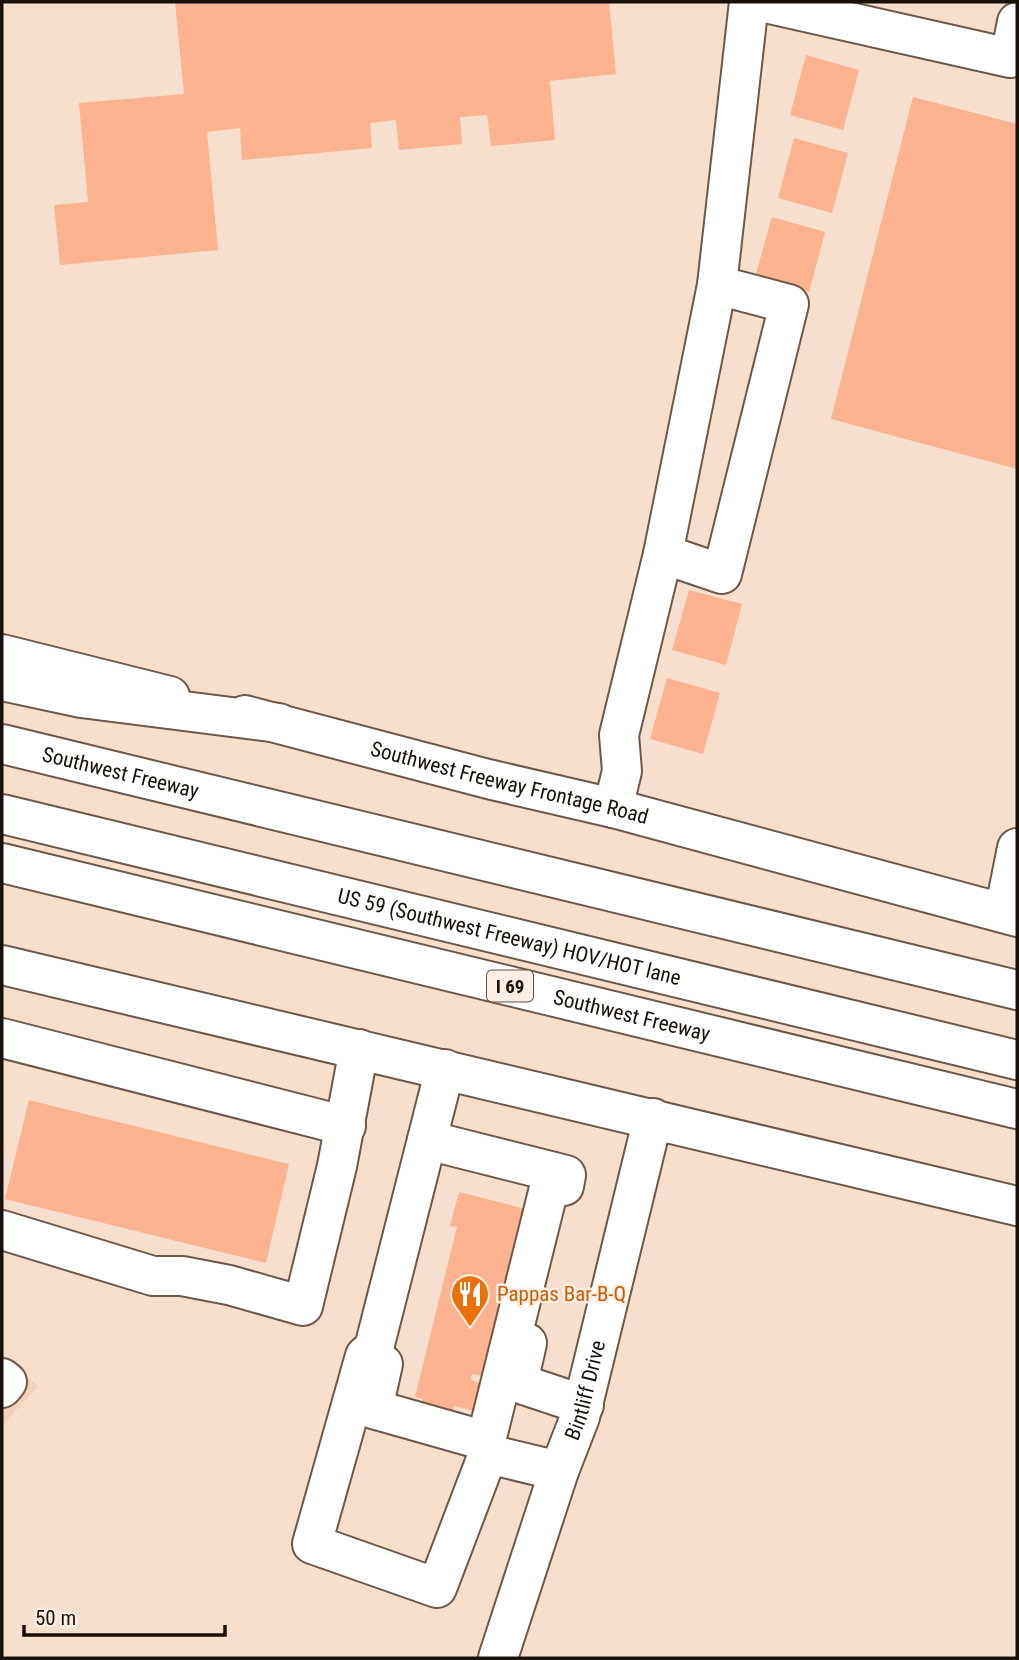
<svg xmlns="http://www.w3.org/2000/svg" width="1019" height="1660" viewBox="0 0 1019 1660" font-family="'Roboto Condensed',sans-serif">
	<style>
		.built { fill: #f0d2ba }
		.building { fill: #fdb290 }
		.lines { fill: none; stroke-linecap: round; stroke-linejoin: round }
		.minor-casing { stroke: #6d5949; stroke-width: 42 }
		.major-casing { stroke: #6d5949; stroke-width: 42 }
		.highway-casing { stroke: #6d5949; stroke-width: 42 }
		.minor { stroke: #fff; stroke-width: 38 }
		.major { stroke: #fff; stroke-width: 38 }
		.highway { stroke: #fff; stroke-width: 38 }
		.labels { text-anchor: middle; stroke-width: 5; stroke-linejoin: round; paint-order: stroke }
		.shield { fill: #fdeee3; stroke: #5d534b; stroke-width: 2 }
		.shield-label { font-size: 19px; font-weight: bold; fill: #18110a }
		.street-label { font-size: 21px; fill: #18110a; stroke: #fdeee3 }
		.food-label { font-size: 21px; fill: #c56008; stroke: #fdeee3; text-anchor: start }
	</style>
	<rect width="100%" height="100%" fill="#f7dfcd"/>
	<path class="built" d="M2,1354L38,1386L2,1426Z"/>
	<path class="building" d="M175,2H609L616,74L550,81L555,140L491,146L487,115L460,117L462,144L399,150L396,120L370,123L372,148L242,160L240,128L207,132L218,250L60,265L54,205L88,202L79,103L184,94Z
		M806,55L859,70L843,130L790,115Z
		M913,97L1017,124V469L831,419Z
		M794,138L848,153L832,213L778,198Z
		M772,217L825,232L809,292L755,277Z
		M689,590L742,604L726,665L672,650Z
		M667,678L720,693L703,754L650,739Z
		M29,1100L289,1164L266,1263L5,1199Z
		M459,1192L537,1212L491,1378L472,1374L471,1380L493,1386L486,1414L454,1406L450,1425L418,1417L423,1399L415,1397L457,1227L450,1226Z"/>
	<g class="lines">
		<defs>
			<g id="minor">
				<path d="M761,2L1010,58L1017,22"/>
				<path d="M663,554L722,574L789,304L717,285"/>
				<path d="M613,808L622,771L619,735L663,554L717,285L749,2"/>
				<path d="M1004,913L1017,848"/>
				<path d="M2,1038L346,1126"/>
				<path d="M445,1069L374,1348L365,1356L312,1544L437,1588L488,1454L559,1471"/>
				<path d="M427,1140L566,1175L564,1186"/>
				<path d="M2,1230L153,1276H182L229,1285L303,1306L337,1166L359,1049"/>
				<path d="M527,1343L518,1383L584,1405"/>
				<path d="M383,1364L373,1409L486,1441L553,1172"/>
				<path d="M2,1378L7,1382L2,1388"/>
				<path id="s1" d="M498,1658L559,1471L580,1417L653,1118"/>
			</g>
			<g id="major">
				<path d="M2,654L170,696"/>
				<path id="s2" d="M245,715L488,779L613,808L1017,917"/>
				<path d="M2,965L1017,1206"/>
			</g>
			<g id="highway">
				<path d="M2,681L81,698L279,723"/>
				<path id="s3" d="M2,744L1017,990"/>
				<path id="s4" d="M2,814L1017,1060"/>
				<path id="s5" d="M2,863L1017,1109"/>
			</g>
		</defs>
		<use href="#minor" class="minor-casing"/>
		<use href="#major" class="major-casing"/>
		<use href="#highway" class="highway-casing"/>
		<use href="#minor" class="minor"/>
		<use href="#major" class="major"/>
		<use href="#highway" class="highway"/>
	</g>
	<defs>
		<symbol id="restaurant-pin" viewBox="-11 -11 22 30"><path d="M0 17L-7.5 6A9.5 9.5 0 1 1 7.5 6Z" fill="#e8710a" stroke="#fdeee3"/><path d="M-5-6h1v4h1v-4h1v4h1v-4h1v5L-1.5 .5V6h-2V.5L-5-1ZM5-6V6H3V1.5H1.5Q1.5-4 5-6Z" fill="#fff"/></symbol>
	</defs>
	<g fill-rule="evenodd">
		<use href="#restaurant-pin" x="448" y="1272" width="44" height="60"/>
	</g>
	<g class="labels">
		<rect class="shield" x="487" y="970.5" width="46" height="31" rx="5"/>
		<g class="shield-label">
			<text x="510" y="993">I 69</text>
		</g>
		<g class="street-label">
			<text dy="7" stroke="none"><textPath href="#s3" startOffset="122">Southwest Freeway</textPath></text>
			<text dy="7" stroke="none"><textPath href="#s2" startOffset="273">Southwest Freeway Frontage Road</textPath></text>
			<text dy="7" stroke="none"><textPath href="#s4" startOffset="522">US 59 (Southwest Freeway) HOV/HOT lane</textPath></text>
			<text dy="7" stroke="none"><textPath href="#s5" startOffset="648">Southwest Freeway</textPath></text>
			<text dy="7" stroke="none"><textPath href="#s1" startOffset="282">Bintliff Drive</textPath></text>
		</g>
		<g class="food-label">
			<text x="497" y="1301">Pappas Bar-B-Q</text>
		</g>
	</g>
	<rect width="1019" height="1660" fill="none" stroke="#18110a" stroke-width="7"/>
	<path d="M24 1625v10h201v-10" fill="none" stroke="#18110a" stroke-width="3.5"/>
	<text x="35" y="1625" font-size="21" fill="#18110a" stroke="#fdeee3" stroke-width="5" paint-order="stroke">50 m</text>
</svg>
